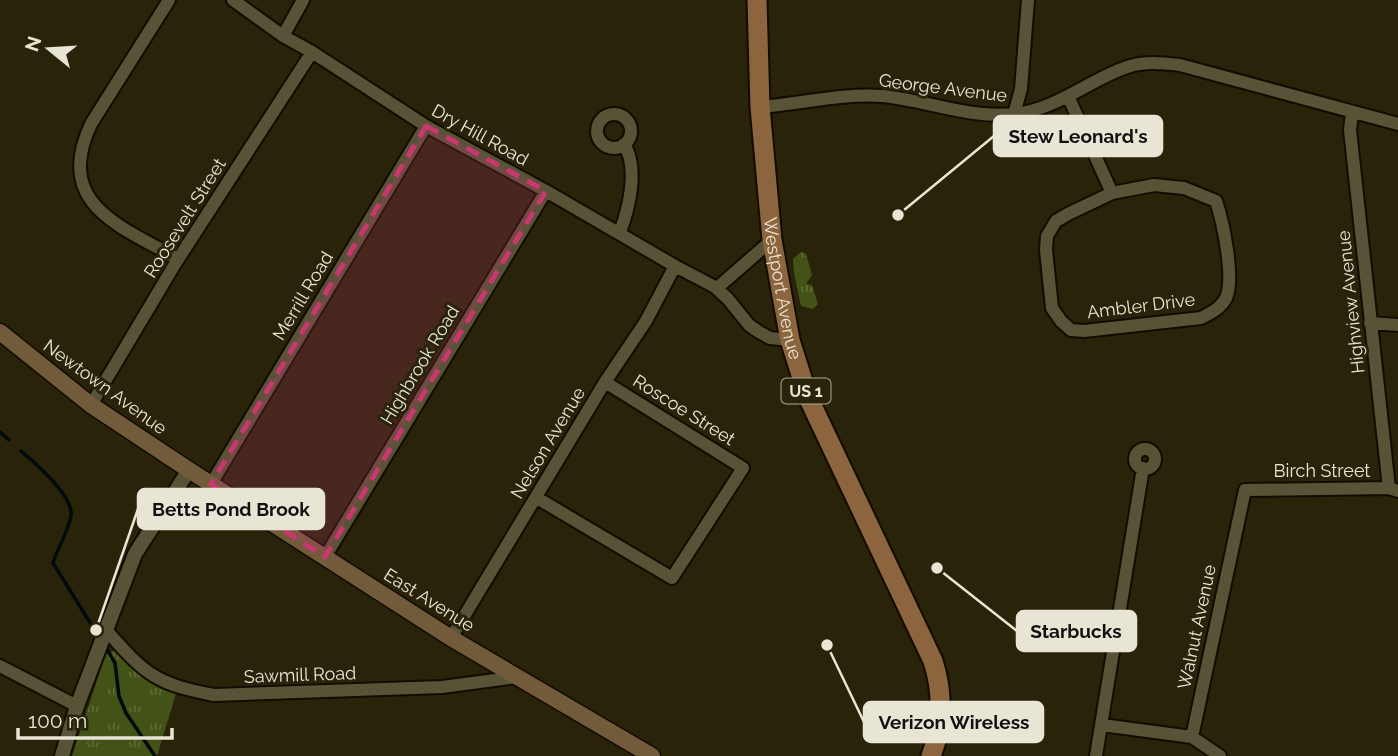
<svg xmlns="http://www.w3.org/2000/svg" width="1398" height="756" viewBox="0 0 1398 756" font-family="Raleway,sans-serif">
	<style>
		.park { fill: url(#park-tufts) }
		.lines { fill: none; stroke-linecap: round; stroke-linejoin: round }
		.stream { stroke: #010b0c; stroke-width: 3.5 }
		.minor-casing { stroke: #120c00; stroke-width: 16 }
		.tertiary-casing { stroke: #120c00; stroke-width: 18 }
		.secondary-casing { stroke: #120c00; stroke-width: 19 }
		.primary-casing { stroke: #120c00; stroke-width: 23 }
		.minor { stroke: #585237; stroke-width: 12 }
		.tertiary { stroke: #585237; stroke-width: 14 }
		.secondary { stroke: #725b3b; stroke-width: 16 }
		.primary { stroke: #8c653f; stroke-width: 19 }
		.marked { fill: #c8376d; fill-opacity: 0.2; stroke: #c8376d; stroke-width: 5; stroke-dasharray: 14 9; stroke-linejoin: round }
		.labels { text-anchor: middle; stroke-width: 6; stroke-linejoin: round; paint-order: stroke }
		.shield { fill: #29230a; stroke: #afab98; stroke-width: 2 }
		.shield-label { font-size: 16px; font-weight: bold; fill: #e8e5d5 }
		.street-label { font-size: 18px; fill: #e8e5d5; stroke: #29230a }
		.leader { fill: none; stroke: #e8e5d5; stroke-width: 2.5 }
		.callout-dot { fill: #e8e5d5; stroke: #29230a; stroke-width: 2.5 }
		.callout { fill: #e8e5d5; stroke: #e8e5d5; stroke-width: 2.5 }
		.callout-label { font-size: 19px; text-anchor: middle; font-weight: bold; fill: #111 }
	</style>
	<defs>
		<pattern id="park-tufts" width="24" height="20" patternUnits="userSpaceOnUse" patternTransform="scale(1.75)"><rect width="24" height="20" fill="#435217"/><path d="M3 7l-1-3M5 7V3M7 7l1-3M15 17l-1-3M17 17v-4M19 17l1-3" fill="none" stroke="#5e6b38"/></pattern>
	</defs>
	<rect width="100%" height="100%" fill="#29230a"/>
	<path class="park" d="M801,252L806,254L812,275L806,284L812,285L818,304L813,309L801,306L794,273L793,259Z
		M117,650C133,670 153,682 177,690L157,756H72L106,653Z"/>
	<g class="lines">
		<path class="stream" d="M0,432L9,440
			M21,451C35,463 74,496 71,516C68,532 58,547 53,563L99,637
			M105,646L115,663L119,696L126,713L155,756"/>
		<defs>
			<path id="minor" d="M169,0L91,124C53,205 121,226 178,259
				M233,0L283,36L312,52L426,126L546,191L675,266L715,287L728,299L749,325L759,332L770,338L790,340
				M283,36L303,0
				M1068,96L1112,193
				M760,107C799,104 844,93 882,96C926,100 970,119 1014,114C1056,110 1089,80 1127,67C1144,61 1162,63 1180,65L1398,124
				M1352,113L1350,130L1389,488
				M1014,114L1021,89L1028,0
				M597 131a17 17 0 1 1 34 0a17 17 0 1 1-34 0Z
				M1154,185L1184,188L1216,201C1223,222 1235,278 1226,298C1221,308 1211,313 1201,318L1084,331L1071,330L1061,321L1052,308L1046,250L1047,236L1056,221L1068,214L1112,193Z
				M620,232C629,208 639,168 624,144
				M717,288L772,240
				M1370,323L1398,325
				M91,405L175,264L312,52
				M1135 459a10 10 0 1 1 20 0a10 10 0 1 1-20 0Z
				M211,484L426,126
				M537,498L672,578L743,468L605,382
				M325,557L546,191
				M106,630C145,674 155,684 214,695L442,687L517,677
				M451,638L605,382L646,321L675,266
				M0,666L77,706
				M1102,725L1192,737L1220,756
				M1192,737L1245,490L1389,488L1398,491
				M1096,756L1143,468"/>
			<path id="tertiary" d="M62,756L77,706L135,554L189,470"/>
			<path id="secondary" d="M0,332L91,405L189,470L451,638L652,756"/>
			<g id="primary">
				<path id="s1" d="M757,0L760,107L772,240L790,340L808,397L933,661C943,692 943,726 931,756"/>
			</g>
		</defs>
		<use href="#minor" class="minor-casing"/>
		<use href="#tertiary" class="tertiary-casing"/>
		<use href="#secondary" class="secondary-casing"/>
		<use href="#primary" class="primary-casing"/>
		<use href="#minor" class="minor"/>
		<use href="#tertiary" class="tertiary"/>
		<use href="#secondary" class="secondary"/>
		<use href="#primary" class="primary"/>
	</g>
	<path class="marked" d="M426,126L546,191L325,557L211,484Z"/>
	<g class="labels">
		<rect class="shield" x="781.5" y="378.5" width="49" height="25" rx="5"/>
		<g class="shield-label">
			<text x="806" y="397">US 1</text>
		</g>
		<g class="street-label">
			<text transform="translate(943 88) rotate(7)" y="6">George Avenue</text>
			<text transform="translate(480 135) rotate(29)" y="6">Dry Hill Road</text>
			<text transform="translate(185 218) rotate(-58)" y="6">Roosevelt Street</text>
			<text dy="6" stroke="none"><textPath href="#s1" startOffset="290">Westport Avenue</textPath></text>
			<text transform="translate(303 296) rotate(-59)" y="6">Merrill Road</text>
			<text transform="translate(1351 302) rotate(-96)" y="6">Highview Avenue</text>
			<text transform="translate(1141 306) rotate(-7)" y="6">Ambler Drive</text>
			<text transform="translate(420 365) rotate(-59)" y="6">Highbrook Road</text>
			<text transform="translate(105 387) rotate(36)" y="6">Newtown Avenue</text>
			<text transform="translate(684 410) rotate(32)" y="6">Roscoe Street</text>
			<text transform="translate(548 443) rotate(-59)" y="6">Nelson Avenue</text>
			<text x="1322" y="477">Birch Street</text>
			<text transform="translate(429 600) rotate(32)" y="6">East Avenue</text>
			<text transform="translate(1197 627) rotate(-78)" y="6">Walnut Avenue</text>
			<text transform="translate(300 675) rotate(-2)" y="6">Sawmill Road</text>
		</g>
	</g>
	<path class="leader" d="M898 215L994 136M96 630L138 509M937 568L1017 631M827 645L864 722"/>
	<g class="callout-dot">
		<circle cx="898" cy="215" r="7"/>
		<circle cx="96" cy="630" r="7"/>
		<circle cx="937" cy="568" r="7"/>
		<circle cx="827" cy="645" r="7"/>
	</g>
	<g class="callout">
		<rect x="994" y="116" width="168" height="40" rx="7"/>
		<rect x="138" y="489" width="186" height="40" rx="7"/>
		<rect x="1017" y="611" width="119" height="40" rx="7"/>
		<rect x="864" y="702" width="179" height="40" rx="7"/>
	</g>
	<g class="callout-label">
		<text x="1078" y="143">Stew Leonard's</text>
		<text x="231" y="516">Betts Pond Brook</text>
		<text x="1076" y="638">Starbucks</text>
		<text x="954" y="729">Verizon Wireless</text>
	</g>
	<g transform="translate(49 49) rotate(288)" stroke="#29230a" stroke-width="5" paint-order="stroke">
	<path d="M0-5L12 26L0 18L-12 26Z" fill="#e8e5d5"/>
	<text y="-10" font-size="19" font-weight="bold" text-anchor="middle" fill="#e8e5d5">N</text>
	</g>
	<path d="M18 728v10h154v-10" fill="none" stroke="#e8e5d5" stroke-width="3.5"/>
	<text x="28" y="728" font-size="21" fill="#e8e5d5" stroke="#29230a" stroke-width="5" paint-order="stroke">100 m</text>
</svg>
